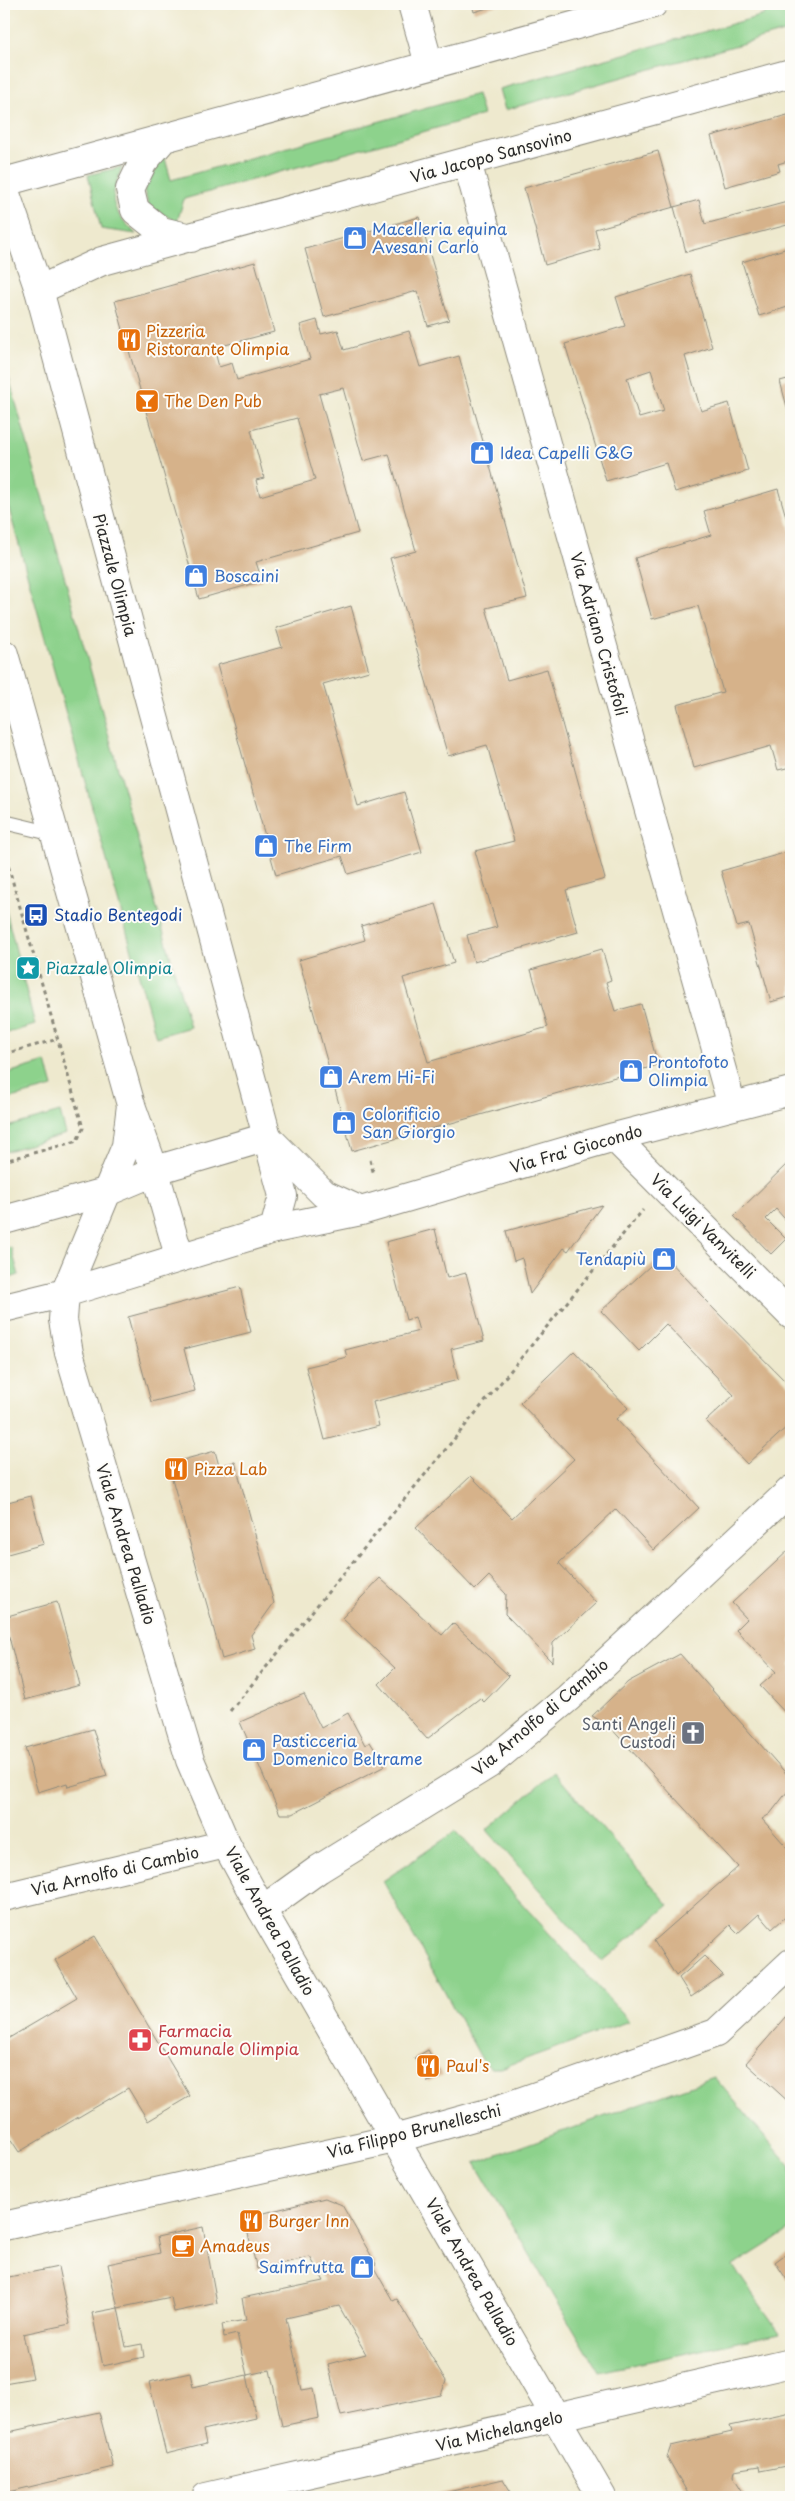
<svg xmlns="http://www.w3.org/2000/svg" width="795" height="2501" viewBox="0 0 795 2501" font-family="'Playpen Sans',sans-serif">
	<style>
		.green { fill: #8dd28c; stroke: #5c7e5c }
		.building { fill: #d6b28a; fill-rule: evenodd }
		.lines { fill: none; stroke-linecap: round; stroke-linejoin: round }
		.lane-casing { stroke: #8c8a7c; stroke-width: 16 }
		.street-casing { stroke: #8c8a7c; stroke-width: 30 }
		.secondary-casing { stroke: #8c8a7c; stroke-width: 30 }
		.path { stroke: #8c8a7c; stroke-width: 3; stroke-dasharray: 4 4; stroke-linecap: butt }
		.lane { stroke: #fff; stroke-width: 14 }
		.street { stroke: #fff; stroke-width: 28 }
		.secondary { stroke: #fff; stroke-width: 28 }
		.labels { text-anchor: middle; stroke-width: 4; stroke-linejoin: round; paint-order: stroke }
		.street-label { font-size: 16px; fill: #2b2b2b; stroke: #fdfcf7 }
		.shop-label { font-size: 16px; fill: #366cbe; stroke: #fdfcf7; text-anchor: start }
		.food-label { font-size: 16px; fill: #c56008; stroke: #fdfcf7; text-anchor: start }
		.transit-label { font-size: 16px; fill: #164399; stroke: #fdfcf7; text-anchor: start }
		.culture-label { font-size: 16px; fill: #0d838f; stroke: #fdfcf7; text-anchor: start }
		.worship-label { font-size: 16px; fill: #5b616d; stroke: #fdfcf7; text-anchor: end }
		.health-label { font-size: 16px; fill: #be3a42; stroke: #fdfcf7; text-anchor: start }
	</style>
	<rect width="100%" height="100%" fill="#fdfcf7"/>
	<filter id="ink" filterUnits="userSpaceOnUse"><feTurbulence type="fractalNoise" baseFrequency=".02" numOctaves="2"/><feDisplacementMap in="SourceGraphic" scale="10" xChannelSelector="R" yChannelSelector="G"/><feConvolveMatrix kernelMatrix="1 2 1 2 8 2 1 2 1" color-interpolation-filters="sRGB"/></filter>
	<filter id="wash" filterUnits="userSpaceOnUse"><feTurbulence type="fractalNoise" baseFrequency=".0096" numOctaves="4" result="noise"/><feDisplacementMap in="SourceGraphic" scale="20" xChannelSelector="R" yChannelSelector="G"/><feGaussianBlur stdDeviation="1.12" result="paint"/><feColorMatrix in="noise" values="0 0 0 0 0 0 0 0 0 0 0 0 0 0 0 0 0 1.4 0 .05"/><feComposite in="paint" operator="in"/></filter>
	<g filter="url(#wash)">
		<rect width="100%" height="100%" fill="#eee9ce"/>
		<path class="green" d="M767,4H791V30L505,110L499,89L764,15Z
			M477,94L483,115L184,199L177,222L149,206L144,190L164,155L171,180Z
			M122,167C108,203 110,207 136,234L101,229L88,175Z
			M4,360L190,1027L156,1037L4,491Z
			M4,903L35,1025L4,1034Z
			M46,1062L53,1087L4,1100V1074Z
			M60,1112L66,1134L4,1152V1128Z
			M11,1247L19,1275L4,1280V1249Z
			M554,1772L669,1905L602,1962L487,1830Z
			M456,1831L629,2021L501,2068H491L484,2063L383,1881Z
			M714,2077L791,2167V2229L733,2266L780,2333L599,2372L475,2163Z"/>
		<g id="blocks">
			<path class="building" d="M472,4H501L474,12Z
				M791,114V160L778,164L780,171L725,187L711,136Z
				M658,151L674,207L595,229L600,249L545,265L524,188Z
				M699,200L705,224L791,201V224L686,252L674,207Z
				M419,217L449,320L428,326L417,291L324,317L305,249Z
				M791,247V306L759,316L742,262Z
				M255,262L274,332L214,348L219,367L232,363L237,380L310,359L300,325L317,320L321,334L338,330L344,350L409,331L420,367L459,356L527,598L486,608L507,680L547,669L605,879L566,890L578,932L474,962L467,935L497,927L475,851L514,841L487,745L448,756L390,558L416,551L389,454L363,461L343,388L319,394L358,533L256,562L262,581L199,599L115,301ZM297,418L315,480L260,496L256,480L264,478L251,430Z
				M690,274L712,347L685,356L701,411L729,403L748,471L675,492L666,463L606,481L565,344L625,326L616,297ZM651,370L664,411L639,418L627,378Z
				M791,378V422L780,381Z
				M778,489L791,534V767L778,770L771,746L694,768L677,705L723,692L698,606L652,619L635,558L711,535L704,511Z
				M351,606L369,671L323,684L358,806L404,792L422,852L348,874L342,856L276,875L217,665L282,647L276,628Z
				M791,851V996L771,1002L749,924L737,927L721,871Z
				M436,904L454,963L403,978L428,1062L548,1027L531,970L602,949L611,980L606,982L615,1011L641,1004L658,1065L352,1151L299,960L365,940L361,926Z
				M791,1160V1226L776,1209L766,1219L786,1239L771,1254L734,1216Z
				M602,1205L568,1251L564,1248L530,1294L522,1258L514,1261L506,1231Z
				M435,1229L447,1278L466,1273L484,1341L451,1349L458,1380L373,1402L379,1426L325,1440L306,1367L347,1357L345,1350L419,1331L415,1317L406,1320L386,1242Z
				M663,1254L703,1296L702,1297L791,1387V1423L747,1464L706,1421L734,1395L666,1324L639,1351L601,1311Z
				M240,1287L251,1332L184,1349L195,1391L151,1402L128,1317Z
				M574,1351L628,1408L616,1419L699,1508L654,1550L616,1509L559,1563L596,1603L553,1643L552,1662L505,1614L506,1594L489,1576L475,1590L416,1528L471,1476L512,1518L574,1459L520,1403Z
				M215,1451L219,1466L235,1462L274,1603L251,1635L255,1649L222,1659L168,1464Z
				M31,1496L44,1544L4,1555V1503Z
				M791,1548V1719L760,1686L776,1672L736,1630L747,1619L732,1603Z
				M380,1578L442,1635L453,1623L509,1676L484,1702L480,1698L427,1739L379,1684L395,1668L342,1618Z
				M57,1602L80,1685L25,1700L4,1617Z
				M680,1654L791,1779V1787L770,1814L762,1819L791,1852V1912L772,1929L759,1914L738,1933L730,1925L676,1976L654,1941L738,1867L608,1725L592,1716L628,1682Z
				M304,1694L321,1728L348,1713L365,1745L370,1742L385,1766L292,1814H280L240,1722Z
				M93,1729L107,1776L68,1787L67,1783L38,1792L25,1748Z
				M95,1936L190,2096L148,2121L128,2088L19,2152L4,2129V2041L77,1998L55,1960Z
				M704,1956L723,1975L691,1997L679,1978Z
				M787,2016L791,2020V2104L746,2063Z
				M428,2050L442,2075L428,2082L414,2058Z
				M325,2198L342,2205L376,2264L373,2266L393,2301L397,2299L446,2381L441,2395L341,2416L328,2364L366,2354L339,2306L286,2318L302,2390L314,2388L319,2418L282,2426L270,2370L247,2375L237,2334L224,2337L222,2324L246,2320L242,2298L324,2281L310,2257L257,2269L244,2218Z
				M203,2227L217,2303L174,2312L171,2297L118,2308L108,2264L160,2253L157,2237Z
				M791,2250V2286L775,2262Z
				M58,2267L70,2324L23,2334L33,2378L4,2383V2278Z
				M118,2308L126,2347L142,2344L144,2357L103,2366L92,2313Z
				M190,2373L193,2387L247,2375L256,2418L203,2430L206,2444L166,2454L149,2382Z
				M99,2412L113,2467L4,2493V2433Z
				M791,2413V2465L760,2471L759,2466L734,2470L733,2476L746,2497H690L667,2457L671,2446L732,2432L730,2426Z
				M503,2479L514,2497H427Z"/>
		</g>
	</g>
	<g filter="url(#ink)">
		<use href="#blocks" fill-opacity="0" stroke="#8c8a7c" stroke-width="1"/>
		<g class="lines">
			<defs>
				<path id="lane" d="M4,822L54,834"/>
				<path id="street" d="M412,4L429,64
					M164,138L143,162L130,189L135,210L161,231L191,238
					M467,162L732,1106
					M4,182L653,4
					M39,290L102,261L791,73
					M131,1105L155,1172L175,1242L182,1256
					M614,1137L791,1315
					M4,1220L109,1191L166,1167L267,1137L324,1194L361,1211
					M274,1229L361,1211L614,1137L791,1091
					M4,1308L65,1293
					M4,1897L226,1844
					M262,1910L319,1869L489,1764L568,1698L791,1490
					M4,2226L394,2139L491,2112L716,2033L791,1963
					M206,2497L791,2363"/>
				<path id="secondary" d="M4,188L39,290L283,1196L274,1229L65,1293
					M4,654L131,1105L126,1146L65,1293L63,1320L69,1353L190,1760L226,1844L262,1910L602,2497"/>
			</defs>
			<use href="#lane" class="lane-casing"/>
			<use href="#street" class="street-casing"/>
			<use href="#secondary" class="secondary-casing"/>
			<path class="path" d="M4,851L83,1128L77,1141L4,1161
				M4,1054L58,1039
				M370,1160L374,1175
				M230,1711L643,1210"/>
			<use href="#lane" class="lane"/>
			<use href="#street" class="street"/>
			<use href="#secondary" class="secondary"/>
		</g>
	</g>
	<defs>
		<symbol id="shop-square" viewBox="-11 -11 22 22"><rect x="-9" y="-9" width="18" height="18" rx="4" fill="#3f7fe0" stroke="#fdfcf7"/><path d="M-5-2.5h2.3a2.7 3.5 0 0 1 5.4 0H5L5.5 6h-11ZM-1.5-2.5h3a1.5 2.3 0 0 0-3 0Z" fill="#fff"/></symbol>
		<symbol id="restaurant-square" viewBox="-11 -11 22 22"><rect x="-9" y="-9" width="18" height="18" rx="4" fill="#e8710a" stroke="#fdfcf7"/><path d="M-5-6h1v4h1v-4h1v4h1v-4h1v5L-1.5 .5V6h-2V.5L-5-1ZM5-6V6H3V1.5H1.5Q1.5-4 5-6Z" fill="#fff"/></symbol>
		<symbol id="bar-square" viewBox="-11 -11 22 22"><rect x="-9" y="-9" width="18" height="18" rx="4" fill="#e8710a" stroke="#fdfcf7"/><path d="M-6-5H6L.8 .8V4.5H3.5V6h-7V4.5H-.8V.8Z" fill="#fff"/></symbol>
		<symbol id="bus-square" viewBox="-11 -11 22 22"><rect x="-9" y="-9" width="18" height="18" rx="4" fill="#1a4fb4" stroke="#fdfcf7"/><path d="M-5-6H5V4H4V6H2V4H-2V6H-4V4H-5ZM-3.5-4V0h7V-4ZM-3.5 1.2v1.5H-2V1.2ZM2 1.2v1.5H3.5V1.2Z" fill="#fff"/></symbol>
		<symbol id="sight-square" viewBox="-11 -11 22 22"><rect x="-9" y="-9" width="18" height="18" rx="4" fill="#0f9aa8" stroke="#fdfcf7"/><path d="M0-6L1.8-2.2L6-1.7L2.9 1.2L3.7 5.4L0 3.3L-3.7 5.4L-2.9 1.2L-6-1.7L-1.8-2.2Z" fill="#fff"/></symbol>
		<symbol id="church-square" viewBox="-11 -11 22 22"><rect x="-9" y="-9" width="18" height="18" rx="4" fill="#6b7280" stroke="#fdfcf7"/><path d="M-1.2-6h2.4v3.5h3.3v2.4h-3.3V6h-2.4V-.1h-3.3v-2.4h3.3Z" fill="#fff"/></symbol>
		<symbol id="pharmacy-square" viewBox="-11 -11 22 22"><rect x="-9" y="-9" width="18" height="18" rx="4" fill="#e0444e" stroke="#fdfcf7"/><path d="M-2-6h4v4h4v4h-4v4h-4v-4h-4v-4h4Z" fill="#fff"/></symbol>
		<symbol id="cafe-square" viewBox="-11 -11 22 22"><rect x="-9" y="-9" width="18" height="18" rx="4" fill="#e8710a" stroke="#fdfcf7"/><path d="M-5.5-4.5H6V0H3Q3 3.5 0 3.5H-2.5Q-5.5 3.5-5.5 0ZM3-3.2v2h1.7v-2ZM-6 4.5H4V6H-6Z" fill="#fff"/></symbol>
	</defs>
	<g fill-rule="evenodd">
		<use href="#shop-square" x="341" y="224" width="28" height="28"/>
		<use href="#restaurant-square" x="115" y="326" width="28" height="28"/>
		<use href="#bar-square" x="133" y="387" width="28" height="28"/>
		<use href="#shop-square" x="468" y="439" width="28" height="28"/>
		<use href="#shop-square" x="182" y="562" width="28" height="28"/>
		<use href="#shop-square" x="252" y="832" width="28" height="28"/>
		<use href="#bus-square" x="22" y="901" width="28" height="28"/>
		<use href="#sight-square" x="14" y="954" width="28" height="28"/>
		<use href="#shop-square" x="617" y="1057" width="28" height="28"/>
		<use href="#shop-square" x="317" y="1063" width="28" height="28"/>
		<use href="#shop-square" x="330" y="1109" width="28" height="28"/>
		<use href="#shop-square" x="650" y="1245" width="28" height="28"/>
		<use href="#restaurant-square" x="162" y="1455" width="28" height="28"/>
		<use href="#church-square" x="679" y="1719" width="28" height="28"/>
		<use href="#shop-square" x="240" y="1736" width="28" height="28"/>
		<use href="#pharmacy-square" x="126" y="2026" width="28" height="28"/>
		<use href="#restaurant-square" x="414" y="2052" width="28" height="28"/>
		<use href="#restaurant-square" x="237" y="2207" width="28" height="28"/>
		<use href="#cafe-square" x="169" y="2232" width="28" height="28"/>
		<use href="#shop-square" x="348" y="2253" width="28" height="28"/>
	</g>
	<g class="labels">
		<g class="street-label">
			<text transform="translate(491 156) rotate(-15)" y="6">Via Jacopo Sansovino</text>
			<text transform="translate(115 575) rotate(75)" y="6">Piazzale Olimpia</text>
			<text transform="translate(599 634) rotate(74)" y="6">Via Adriano Cristofoli</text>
			<text transform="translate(576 1149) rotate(-16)" y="6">Via Fra' Giocondo</text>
			<text transform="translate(703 1226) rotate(45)" y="6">Via Luigi Vanvitelli</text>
			<text transform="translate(126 1544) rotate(73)" y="6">Viale Andrea Palladio</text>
			<text transform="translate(540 1717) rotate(-40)" y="6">Via Arnolfo di Cambio</text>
			<text transform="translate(115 1871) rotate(-13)" y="6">Via Arnolfo di Cambio</text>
			<text transform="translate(270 1921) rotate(61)" y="6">Viale Andrea Palladio</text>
			<text transform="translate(414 2131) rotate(-14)" y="6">Via Filippo Brunelleschi</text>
			<text transform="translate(472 2272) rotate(60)" y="6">Viale Andrea Palladio</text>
			<text transform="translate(499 2431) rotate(-13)" y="6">Via Michelangelo</text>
		</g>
		<g class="shop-label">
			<text x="372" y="235">Macelleria equina<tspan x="372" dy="18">Avesani Carlo</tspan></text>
			<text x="500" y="459">Idea Capelli G&amp;G</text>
			<text x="214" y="582">Boscaini</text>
			<text x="284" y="852">The Firm</text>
			<text x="648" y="1068">Prontofoto<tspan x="648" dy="18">Olimpia</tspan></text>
			<text x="348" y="1083">Arem Hi-Fi</text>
			<text x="362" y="1120">Colorificio<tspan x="362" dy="18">San Giorgio</tspan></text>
			<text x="646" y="1265" text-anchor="end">Tendapiù</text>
			<text x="272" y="1747">Pasticceria<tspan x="272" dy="18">Domenico Beltrame</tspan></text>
			<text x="344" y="2273" text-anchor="end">Saimfrutta</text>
		</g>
		<g class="food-label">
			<text x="146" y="337">Pizzeria<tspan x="146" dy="18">Ristorante Olimpia</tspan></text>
			<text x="164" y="407">The Den Pub</text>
			<text x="194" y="1475">Pizza Lab</text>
			<text x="446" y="2072">Paul's</text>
			<text x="268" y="2227">Burger Inn</text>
			<text x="200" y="2252">Amadeus</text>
		</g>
		<g class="transit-label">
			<text x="54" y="921">Stadio Bentegodi</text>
		</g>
		<g class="culture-label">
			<text x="46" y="974">Piazzale Olimpia</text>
		</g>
		<g class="worship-label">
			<text x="676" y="1730">Santi Angeli<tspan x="676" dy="18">Custodi</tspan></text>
		</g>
		<g class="health-label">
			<text x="158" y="2037">Farmacia<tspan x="158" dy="18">Comunale Olimpia</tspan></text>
		</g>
	</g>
	<rect width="795" height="2501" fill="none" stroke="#fdfcf7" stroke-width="20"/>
</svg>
